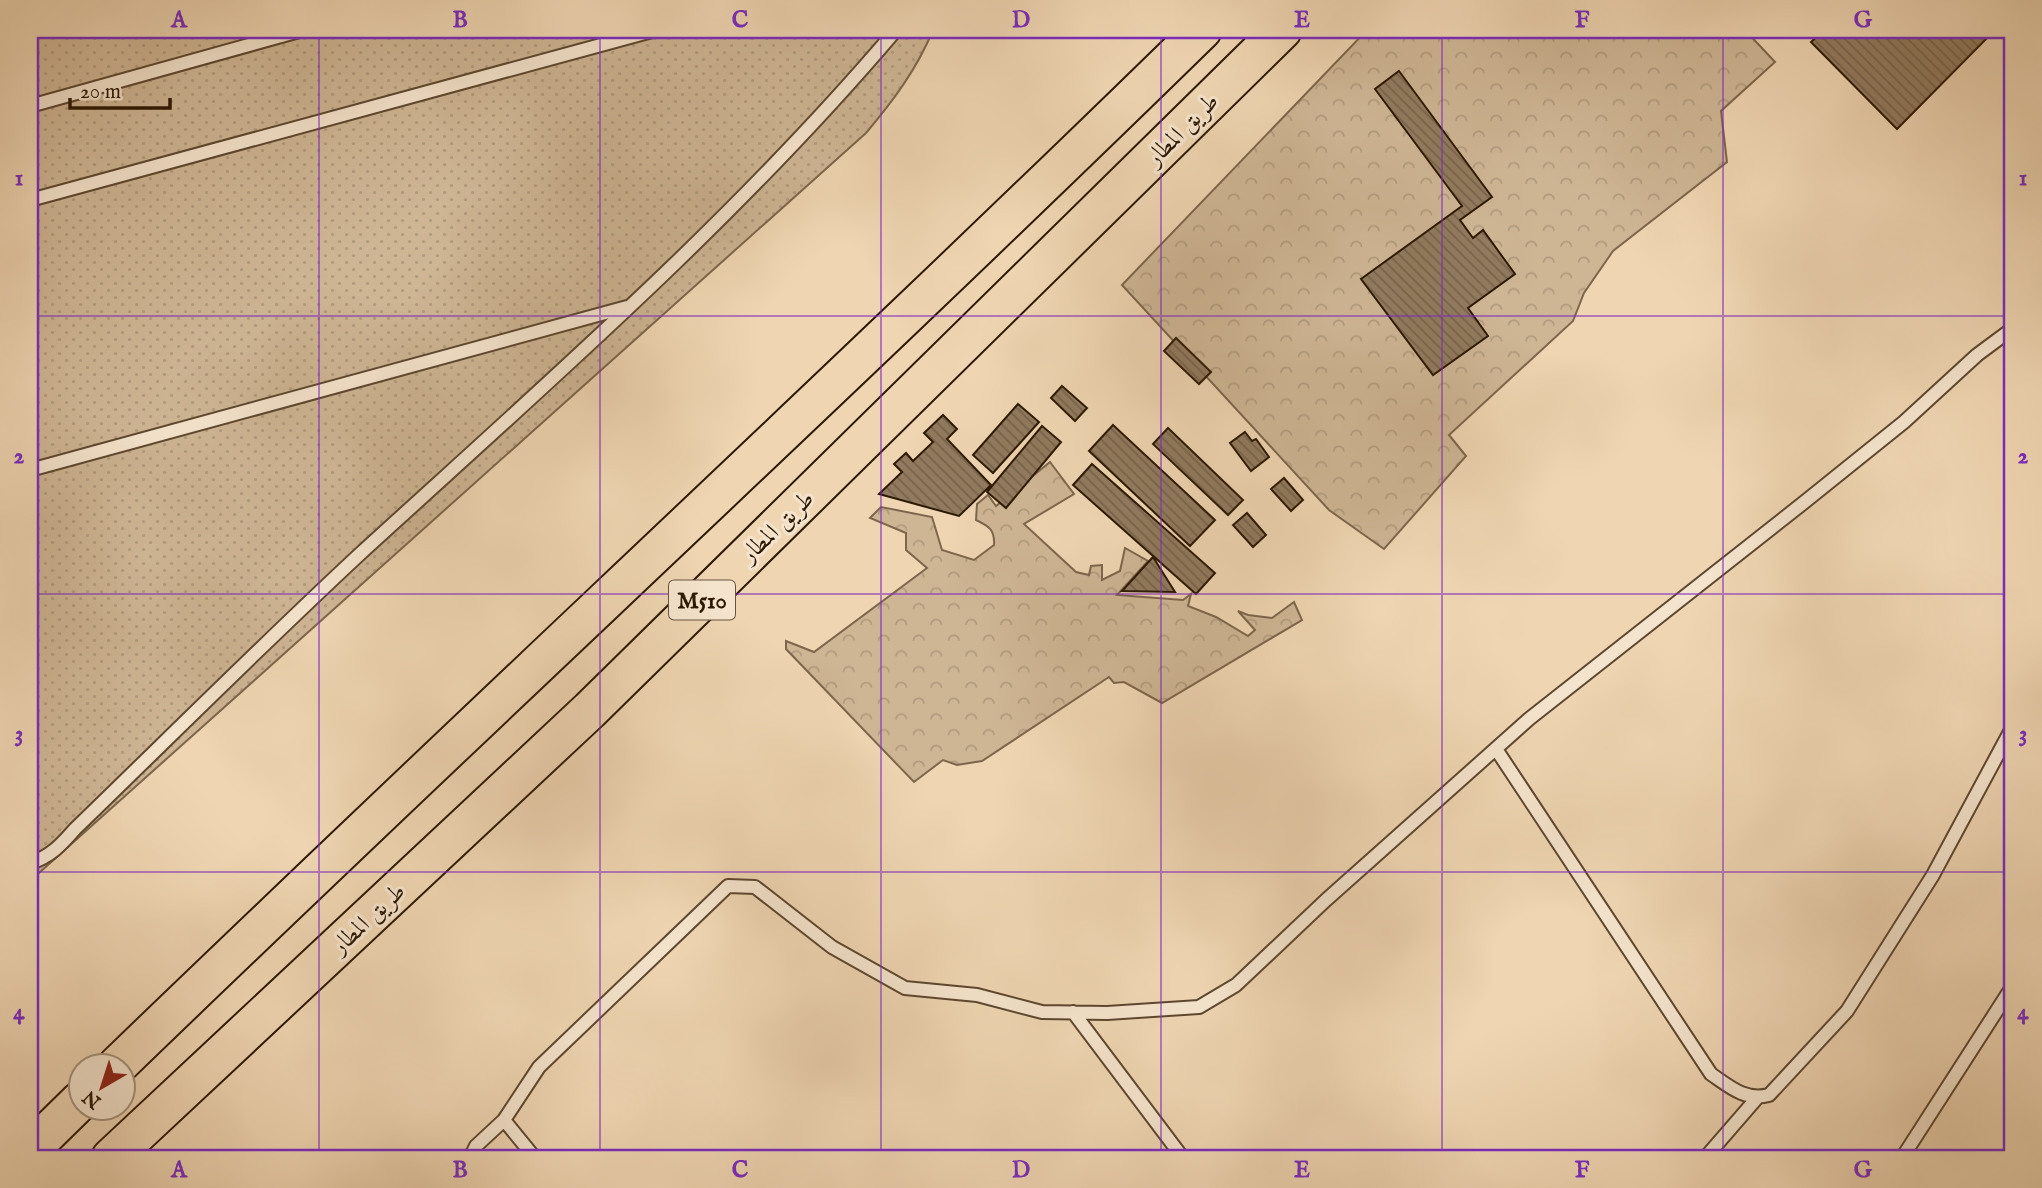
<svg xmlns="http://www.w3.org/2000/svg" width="2042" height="1188" viewBox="0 0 2042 1188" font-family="'IM FELL English',Amiri,serif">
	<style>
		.green { fill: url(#green-dots); stroke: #7d664c; stroke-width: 2 }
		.forest { fill: url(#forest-crowns); stroke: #7d664c; stroke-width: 2 }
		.building { fill: url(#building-back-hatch); stroke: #2c1803; stroke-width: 2 }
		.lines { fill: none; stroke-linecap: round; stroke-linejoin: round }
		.lane-casing { stroke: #5d472f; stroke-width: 16 }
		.highway-casing { stroke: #2c1803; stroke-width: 42 }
		.lane { stroke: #f5e4cd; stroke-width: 12 }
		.highway { stroke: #efd5b2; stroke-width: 38 }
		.grid { fill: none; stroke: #7b2cbf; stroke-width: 2; stroke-opacity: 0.55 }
		.labels { text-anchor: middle; stroke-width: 6; stroke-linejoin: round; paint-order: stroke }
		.shield { fill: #f5e4cd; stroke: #685540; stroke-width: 2 }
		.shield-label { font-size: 23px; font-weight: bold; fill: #2c1803 }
		.street-label { font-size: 24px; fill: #2c1803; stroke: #f5e4cd }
		.neatline { fill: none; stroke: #7b2cbf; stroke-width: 2.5 }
		.grid-label { font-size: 23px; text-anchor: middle; font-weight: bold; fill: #7b2cbf }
	</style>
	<defs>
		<pattern id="green-dots" width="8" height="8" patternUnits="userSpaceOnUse" patternTransform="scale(1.75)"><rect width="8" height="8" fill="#ceb594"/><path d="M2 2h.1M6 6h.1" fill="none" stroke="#b19b7e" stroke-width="1.8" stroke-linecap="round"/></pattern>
		<pattern id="forest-crowns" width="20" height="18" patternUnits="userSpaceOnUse" patternTransform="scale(1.75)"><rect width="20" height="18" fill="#ceb594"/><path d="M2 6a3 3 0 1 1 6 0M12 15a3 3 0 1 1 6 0" fill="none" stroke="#b19b7e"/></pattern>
		<pattern id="building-back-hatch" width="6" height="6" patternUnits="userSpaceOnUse" patternTransform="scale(1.75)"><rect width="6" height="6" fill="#917a5e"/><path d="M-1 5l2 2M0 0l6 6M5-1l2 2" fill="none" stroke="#77634b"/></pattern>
	</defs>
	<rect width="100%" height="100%" fill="#efd5b2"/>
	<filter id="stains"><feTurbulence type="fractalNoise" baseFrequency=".00286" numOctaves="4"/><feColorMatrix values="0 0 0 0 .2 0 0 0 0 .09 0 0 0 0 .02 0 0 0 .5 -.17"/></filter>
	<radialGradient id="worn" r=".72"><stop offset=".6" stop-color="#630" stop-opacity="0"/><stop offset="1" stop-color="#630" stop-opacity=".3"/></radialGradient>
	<path class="green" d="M30,30H933C917,69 893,101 866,133L30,881Z"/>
	<path class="forest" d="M1367,30H1745L1775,62L1721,111L1727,162L1613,251L1584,293L1573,321L1449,435L1466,456L1384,549L1329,510L1122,285Z
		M1050,462L1074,494L1024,524L1076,572L1089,575L1091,566L1102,565V580L1120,571L1125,548L1148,561L1117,595L1183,600L1191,594L1188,606L1216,617L1248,636L1255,630L1238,611L1248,615L1272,618L1294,602L1302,620L1162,703L1124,682L1114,683L1109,677L982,761L957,765L943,760L914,782L786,649V641L814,652L927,568L906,550V533L870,518L881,507L932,517L942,550L974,560L994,545C995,530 989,526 976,520L977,504L988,495L996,506Z"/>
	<path class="building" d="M1824,30H1995L1897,129L1811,42Z
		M1399,71L1492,197L1460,220L1473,238L1483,230L1515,274L1468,308L1488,336L1433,375L1361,279L1462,206L1375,89Z
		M1176,338L1211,372L1199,384L1164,351Z
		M1062,386L1087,408L1075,421L1051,398Z
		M1018,404L1039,422L993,473L973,455Z
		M943,415L957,429L947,439L991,485L959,516L879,494L902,472L894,464L906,453L913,461L933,442L924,433Z
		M1113,425L1215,520L1190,546L1089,451Z
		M1042,426L1061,442L1006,508L987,492Z
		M1168,428L1243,500L1228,515L1153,444Z
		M1245,432L1252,441L1256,439L1269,457L1251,471L1230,443Z
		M1092,464L1215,573L1196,594L1073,485Z
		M1284,478L1303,500L1291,511L1271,489Z
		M1247,513L1266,535L1253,547L1233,525Z
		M1153,557L1175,592L1122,591Z"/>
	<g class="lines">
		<defs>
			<path id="lane" d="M30,106L303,30
				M30,200L656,30
				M30,470L627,307
				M1496,749L1711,1074C1730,1087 1745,1101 1769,1095L1847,1011L1933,875L2012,728
				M30,863C50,857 61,845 75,829C170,737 264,643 361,553C545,385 735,220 896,30
				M1073,1012L1183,1158
				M504,1120L539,1067L728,886L755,887L832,947L905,988L977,995L1042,1012L1107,1013L1199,1007L1236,985L1326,900L1529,719L1802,504L1904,422L1977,355L2012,329
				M470,1158L476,1146L504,1120L535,1158
				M1705,1158L1757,1098
				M1902,1158L2012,987"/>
			<path id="highway" d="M117,1066C477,718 845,379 1202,30
				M30,1150L80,1101
				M111,1158L590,710L1282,30"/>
		</defs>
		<use href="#lane" class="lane-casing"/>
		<use href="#highway" class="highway-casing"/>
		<use href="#lane" class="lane"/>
		<use href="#highway" class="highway"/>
	</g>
	<path class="grid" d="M319,30V1158M600,30V1158M881,30V1158M1161,30V1158M1442,30V1158M1723,30V1158M30,316H2012M30,594H2012M30,872H2012"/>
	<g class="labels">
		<rect class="shield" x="669" y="580.5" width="66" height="39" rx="5"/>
		<g class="shield-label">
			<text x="702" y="608">M510</text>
		</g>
		<g class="street-label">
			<text transform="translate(1182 129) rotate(-45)" y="8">طريق المطار</text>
			<text transform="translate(777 526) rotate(-44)" y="8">طريق المطار</text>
			<text transform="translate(368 918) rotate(-43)" y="8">طريق المطار</text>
		</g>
	</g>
	<rect width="2042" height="1188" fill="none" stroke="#efd5b2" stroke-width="77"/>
	<g transform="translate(102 1087) rotate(219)"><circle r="33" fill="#f5e4cd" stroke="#a5927c" stroke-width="2"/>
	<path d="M0-5L12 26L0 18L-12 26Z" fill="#8f2418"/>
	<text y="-10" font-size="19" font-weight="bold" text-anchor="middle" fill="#2c1803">N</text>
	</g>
	<path d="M70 98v10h100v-10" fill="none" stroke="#2c1803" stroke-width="3.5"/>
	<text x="80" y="98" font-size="21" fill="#2c1803" stroke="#f5e4cd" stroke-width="5" paint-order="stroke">20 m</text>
	<rect x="38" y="38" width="1966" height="1112" class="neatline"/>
	<g class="grid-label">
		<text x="179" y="27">A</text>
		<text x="460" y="27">B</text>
		<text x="740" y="27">C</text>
		<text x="1021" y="27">D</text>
		<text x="1302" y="27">E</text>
		<text x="1582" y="27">F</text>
		<text x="1863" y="27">G</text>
		<text x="19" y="185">1</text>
		<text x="2023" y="185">1</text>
		<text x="19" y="463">2</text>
		<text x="2023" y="463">2</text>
		<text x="19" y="741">3</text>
		<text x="2023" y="741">3</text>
		<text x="19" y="1019">4</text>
		<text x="2023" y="1019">4</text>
		<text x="179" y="1177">A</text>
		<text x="460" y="1177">B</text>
		<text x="740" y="1177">C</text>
		<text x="1021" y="1177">D</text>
		<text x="1302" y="1177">E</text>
		<text x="1582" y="1177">F</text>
		<text x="1863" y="1177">G</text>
	</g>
	<rect width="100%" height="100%" filter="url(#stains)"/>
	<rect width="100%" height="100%" fill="url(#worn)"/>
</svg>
